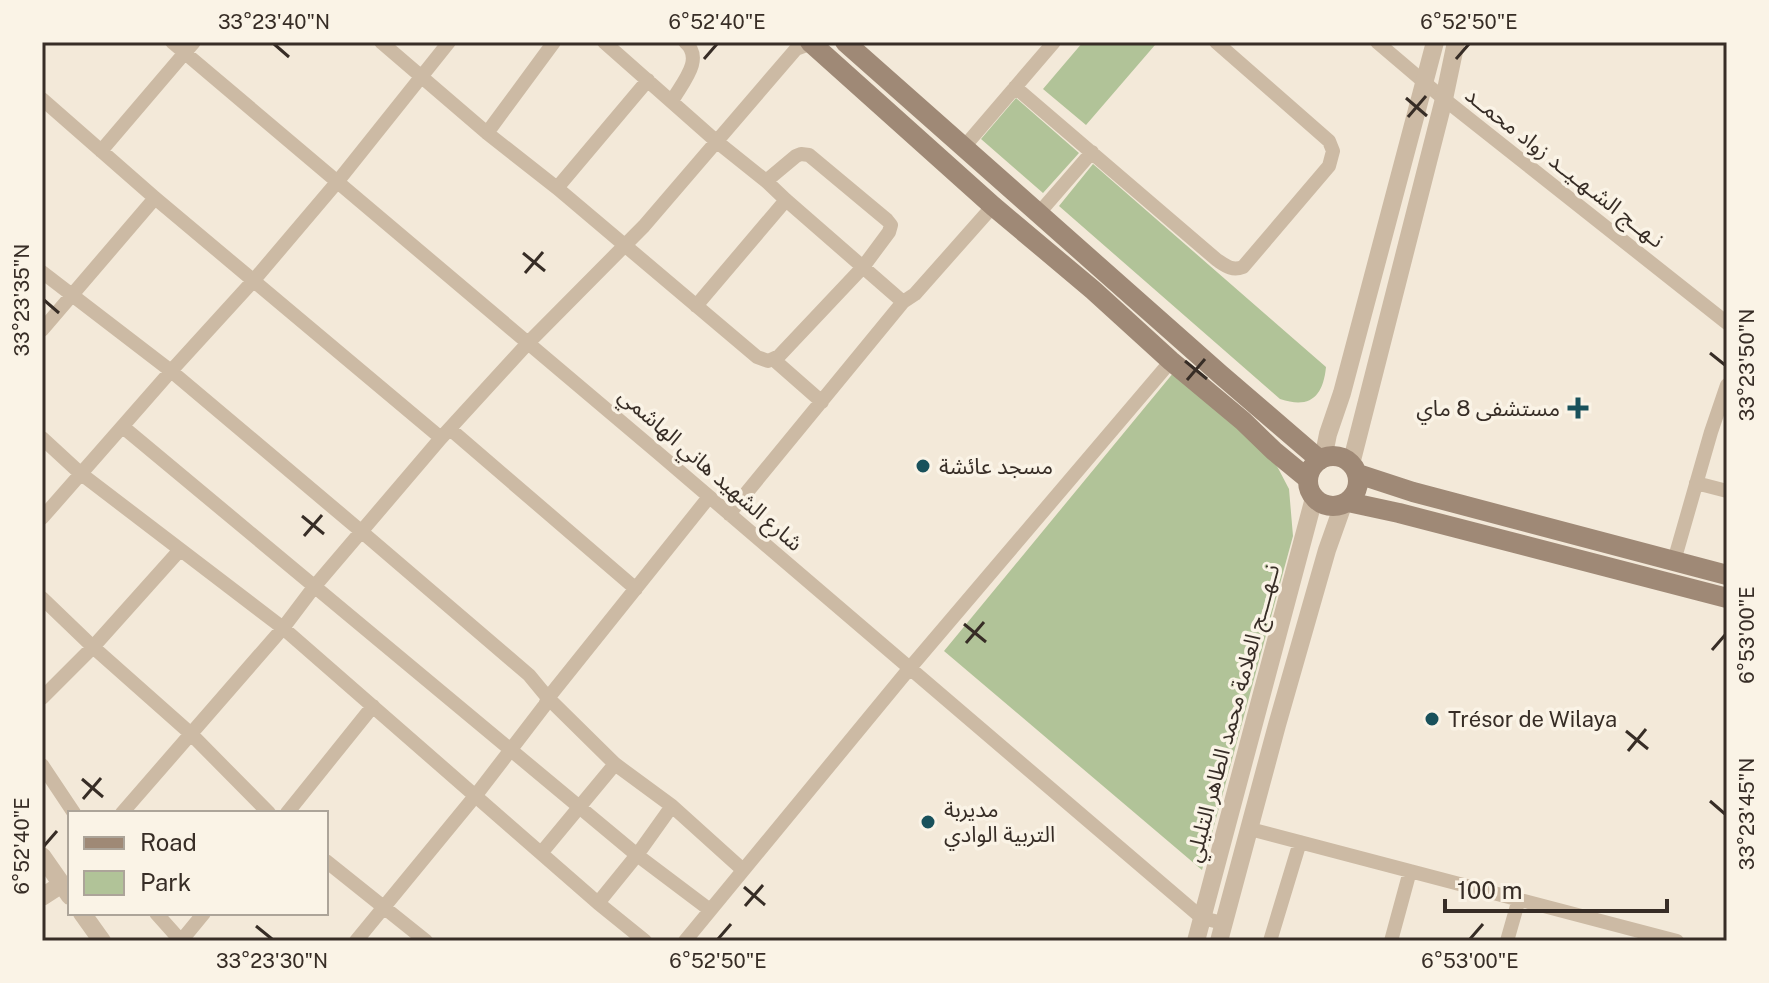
<svg xmlns="http://www.w3.org/2000/svg" width="1769" height="983" viewBox="0 0 1769 983" font-family="'Public Sans','Noto Sans Arabic',sans-serif">
	<style>
		.green { fill: #b1c398 }
		.lines { fill: none; stroke-linecap: round; stroke-linejoin: round }
		.minor { stroke: #ccbaa4; stroke-width: 14 }
		.tertiary { stroke: #ccbaa4; stroke-width: 18 }
		.secondary { stroke: #9f8976; stroke-width: 20 }
		.ticks { fill: none; stroke: #372d26; stroke-width: 3 }
		.poi-dot { fill: #19515b; stroke: #faf3e6; stroke-width: 3 }
		.labels { text-anchor: middle; stroke-width: 7; stroke-linejoin: round; paint-order: stroke }
		.street-label { font-size: 22px; fill: #372d26; stroke: #faf3e6 }
		.poi-label { font-size: 22px; fill: #372d26; stroke: #faf3e6; text-anchor: start }
		.neatline { fill: none; stroke: #372d26; stroke-width: 3 }
		.ticks-label { font-size: 20px; text-anchor: middle; fill: #372d26 }
	</style>
	<rect width="100%" height="100%" fill="#f3e9d9"/>
	<path class="green" d="M1083,42H1151L1155,45L1086,125L1043,89Z
		M1016,98L1079,153L1043,193L981,139Z
		M1093,164L1326,367C1323,397 1310,409 1280,399L1059,206Z
		M1174,372L1271,458L1278,468L1289,489L1293,536L1202,870L944,651Z"/>
	<g class="lines">
		<path class="minor" d="M172,42L657,452L1202,918L1223,923
			M381,42L487,133L557,188L757,357L768,361L779,356L863,267L889,232L891,225L887,220L809,155L801,154L796,156L766,181
			M604,42L716,141L766,181L786,200L903,302L915,294L993,206
			M1377,42L1444,99L1727,323
			M1015,87L1217,260C1226,266 1232,271 1243,267L1329,166L1333,151L1329,141L1216,42
			M42,99L155,198L441,438
			M672,101C682,83 705,59 685,42
			M487,133L554,42
			M964,147L1054,42
			M101,151L194,42
			M557,188L648,80
			M1039,213L1092,152
			M42,272L171,371L362,532L529,675L548,698L545,705L476,795L356,941
			M696,306L786,200
			M42,330L155,198
			M773,359L822,402
			M123,427L637,855L710,910
			M450,429L636,589
			M42,438L80,473L283,628L598,903L645,941
			M1696,483L1727,491
			M709,497L548,698L615,764L672,806L743,870
			M729,514L903,302
			M42,518L171,371L254,280L338,181L449,42
			M1674,561L1711,432L1727,385
			M42,598L93,647L190,733L269,813
			M42,698L93,647L179,551
			M42,765L74,813
			M122,813L283,628L314,587L441,438L528,343L644,226L796,49L815,42
			M287,813L373,706
			M1250,829L1677,941
			M542,852L615,764
			M326,861L426,941
			M598,903L637,855L672,806
			M156,913L181,941
			M181,941L204,913
			M685,941L909,669L1171,361
			M1270,941L1300,842
			M1391,941L1410,871
			M1507,941L1519,899"/>
		<path class="tertiary" d="M1323,459L1328,434L1342,393L1435,42
			M1351,464L1444,99L1456,42
			M42,856L70,896
			M42,897L62,884
			M82,913L102,941
			M1196,941L1314,498
			M1219,941L1277,725L1327,550L1343,505"/>
		<path class="secondary" d="M810,42L993,206L1093,290L1171,361L1243,421L1274,451L1308,479
			M845,42L1220,374L1320,460
			M1308 481a25 25 0 1 1 50 0a25 25 0 1 1-50 0Z
			M1358,474L1413,492L1727,575
			M1348,502L1399,513L1727,598"/>
	</g>
	<path class="ticks" d="M274,44L289,57M704,59L717,44M1456,59L1469,44M1406,98L1427,116M1408,117L1426,96M523,253L545,271M525,273L543,252M44,300L59,313M1710,353L1725,365M1185,361L1207,379M1187,380L1205,359M302,516L324,534M304,536L322,515M964,624L986,642M966,643L984,622M1712,650L1725,635M1626,731L1648,749M1628,751L1646,729M82,779L103,797M83,799L101,778M1710,801L1725,814M44,846L57,831M744,887L765,905M745,906L763,885M256,926L272,939M718,939L731,924M1470,939L1483,924"/>
	<g class="poi-dot">
		<path d="M1574 396h8v8h8v8h-8v8h-8v-8h-8v-8h8z"/>
		<circle cx="923" cy="466" r="8"/>
		<circle cx="1432" cy="719" r="8"/>
		<circle cx="928" cy="822" r="8"/>
	</g>
	<g class="labels">
		<g class="street-label">
			<text transform="translate(1565 167) rotate(38)" y="8">نـهــج الشـهـيــد زواد محمــد</text>
			<text transform="translate(711 469) rotate(41)" y="8">شارع الشهيد هاني الهاشمي</text>
			<text transform="translate(1232 713) rotate(-75)" y="8">نــهــــج العلامة محمد الطاهر التليلي</text>
		</g>
		<g class="poi-label">
			<text x="1560" y="416" text-anchor="end">مستشفى 8 ماي</text>
			<text x="939" y="474">مسجد عائشة</text>
			<text x="1448" y="727">Trésor de Wilaya</text>
			<text x="944" y="817">مديربة<tspan x="944" dy="25">التربية الوادي</tspan></text>
		</g>
	</g>
	<rect width="1769" height="983" fill="none" stroke="#faf3e6" stroke-width="88"/>
	<rect x="68" y="811" width="260" height="104" fill="#faf3e6" stroke="#aca499" stroke-width="2"/>
	<rect x="84" y="837" width="40" height="12" fill="#9f8976" stroke="#aca499" stroke-width="2"/>
	<text x="140" y="851" font-size="24" fill="#372d26">Road</text>
	<rect x="84" y="871" width="40" height="24" fill="#b1c398" stroke="#aca499" stroke-width="2"/>
	<text x="140" y="891" font-size="24" fill="#372d26">Park</text>
	<path d="M1445 899v12h222v-12" fill="none" stroke="#372d26" stroke-width="4"/>
	<text x="1457" y="899" font-size="24" fill="#372d26" stroke="#faf3e6" stroke-width="6" paint-order="stroke">100 m</text>
	<rect x="44" y="44" width="1681" height="895" class="neatline"/>
	<g class="ticks-label">
		<text x="274" y="29">33°23'40"N</text>
		<text x="717" y="29">6°52'40"E</text>
		<text x="1469" y="29">6°52'50"E</text>
		<text transform="translate(22 300) rotate(-90)" y="7">33°23'35"N</text>
		<text transform="translate(1747 365) rotate(-90)" y="7">33°23'50"N</text>
		<text transform="translate(1747 635) rotate(-90)" y="7">6°53'00"E</text>
		<text transform="translate(1747 814) rotate(-90)" y="7">33°23'45"N</text>
		<text transform="translate(22 846) rotate(-90)" y="7">6°52'40"E</text>
		<text x="272" y="968">33°23'30"N</text>
		<text x="718" y="968">6°52'50"E</text>
		<text x="1470" y="968">6°53'00"E</text>
	</g>
</svg>
